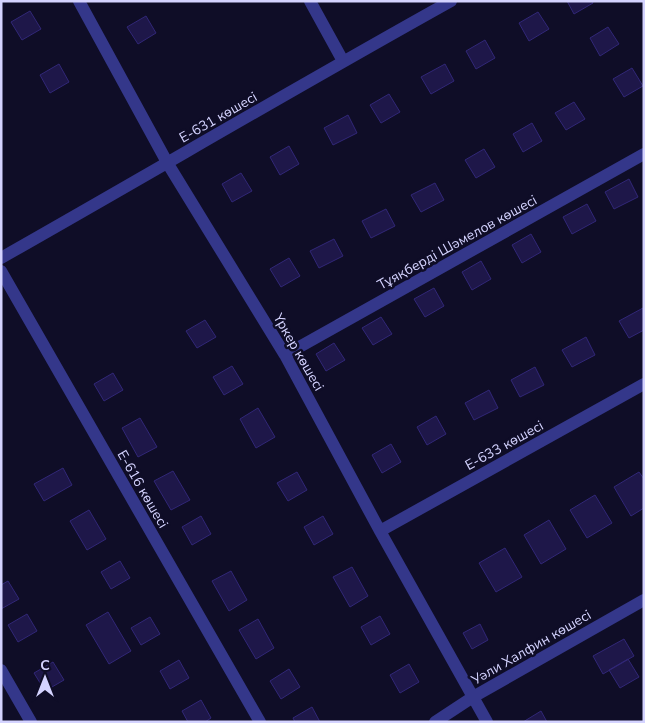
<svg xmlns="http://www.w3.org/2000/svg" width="645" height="723" viewBox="0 0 645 723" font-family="'Nunito Sans',sans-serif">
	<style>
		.building { fill: #1e1749; stroke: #312777 }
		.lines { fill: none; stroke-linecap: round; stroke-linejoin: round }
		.street { stroke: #34378a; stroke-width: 12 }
		.labels { text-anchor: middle; stroke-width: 5; stroke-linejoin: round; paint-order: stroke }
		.street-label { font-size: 14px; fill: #d4d3ff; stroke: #0f0d27 }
	</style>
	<rect width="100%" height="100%" fill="#0f0d27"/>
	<path class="building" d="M567,1H592L593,3L574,14Z
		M30,11L41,29L22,40L11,22Z
		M538,12L549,29L529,41L519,23Z
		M146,16L156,33L138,44L127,27Z
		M608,27L619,44L600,56L590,38Z
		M485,40L495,58L476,69L466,51Z
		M59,64L69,82L50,93L40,75Z
		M445,64L454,81L431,94L421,77Z
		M632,68L643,86L624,97L613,79Z
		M389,94L400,112L381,123L370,105Z
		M574,102L585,119L566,130L555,113Z
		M348,115L357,133L333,145L324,128Z
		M532,123L542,141L523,152L513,134Z
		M289,146L299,164L280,175L270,157Z
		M484,149L495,167L476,178L465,160Z
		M241,173L252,191L232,202L222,184Z
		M629,179L638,197L614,209L605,192Z
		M435,183L444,200L421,212L411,195Z
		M587,204L596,221L572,234L563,217Z
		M386,209L395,226L371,238L362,221Z
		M531,234L541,252L522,263L512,245Z
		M334,239L343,256L319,268L310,251Z
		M289,258L300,276L281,287L270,269Z
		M481,261L491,279L472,290L462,272Z
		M434,288L444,306L425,317L414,299Z
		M643,308L644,330L629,338L619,321Z
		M381,317L392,334L373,345L362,328Z
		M205,320L216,337L197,348L186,331Z
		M586,337L595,355L572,367L562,350Z
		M334,343L345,360L326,371L316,354Z
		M232,366L243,384L224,395L213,377Z
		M535,367L544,385L520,397L511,380Z
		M113,373L123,390L104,401L94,384Z
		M489,390L498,408L474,420L465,403Z
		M258,408L275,437L256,448L240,419Z
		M436,416L446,434L427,445L417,427Z
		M140,418L157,447L138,457L122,428Z
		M391,444L401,462L382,473L372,455Z
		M63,468L72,485L44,501L34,484Z
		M173,471L190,500L171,510L154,481Z
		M297,472L307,490L288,501L277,483Z
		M639,472L644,479V508L631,516L614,487Z
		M595,495L612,523L587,538L570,510Z
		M89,510L106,539L87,550L70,521Z
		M201,516L211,534L192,545L182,527Z
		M323,516L333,534L314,545L304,527Z
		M549,520L566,549L541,564L524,535Z
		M505,548L522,577L496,592L479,563Z
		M120,561L130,578L111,589L101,572Z
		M352,567L368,596L350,607L333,577Z
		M231,571L247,600L229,611L212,581Z
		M8,581L19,599L1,609V585Z
		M108,612L131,651L109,664L86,625Z
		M27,614L37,631L18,642L8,625Z
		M380,616L390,634L371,645L361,627Z
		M150,617L160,634L141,645L131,628Z
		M258,619L274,648L256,659L239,630Z
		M480,624L488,640L472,649L463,633Z
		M624,639L634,656L603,674L593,656Z
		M628,659L639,677L620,688L609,670Z
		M179,660L189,678L170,689L160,671Z
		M53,662L64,680L45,691L34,673Z
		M409,664L419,682L400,693L390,675Z
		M289,669L300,687L281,699L270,681Z
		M201,700L211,718L205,722H188L182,711Z
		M312,707L320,722H295L293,718Z
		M541,711L547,722H523Z"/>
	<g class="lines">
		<path class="street" d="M79,1L168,164L285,355L380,531L487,722
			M310,1L343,61
			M1,258C151,173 300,85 451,1
			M1,271L260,722
			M285,355L644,154
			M380,531L644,384
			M1,670L31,722
			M435,722L473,697L644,600"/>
	</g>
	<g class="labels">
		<g class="street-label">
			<text transform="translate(218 117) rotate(-30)" y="5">Е-631 көшесі</text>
			<text transform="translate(457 242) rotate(-29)" y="5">Тұяқберді Шәмелов көшесі</text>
			<text transform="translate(299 352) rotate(60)" y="5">Үркер көшесі</text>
			<text transform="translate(504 445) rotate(-29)" y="5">Е-633 көшесі</text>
			<text transform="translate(143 489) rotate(60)" y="5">Е-616 көшесі</text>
			<text transform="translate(531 647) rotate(-30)" y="5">Уәли Халфин көшесі</text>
		</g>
	</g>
	<rect width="645" height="723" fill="none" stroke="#d4d3ff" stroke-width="5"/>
	<g transform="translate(45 678)" stroke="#0f0d27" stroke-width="4" paint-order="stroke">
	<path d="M0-4L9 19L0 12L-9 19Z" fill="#d4d3ff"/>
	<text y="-8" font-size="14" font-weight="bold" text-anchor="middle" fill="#d4d3ff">С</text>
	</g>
</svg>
